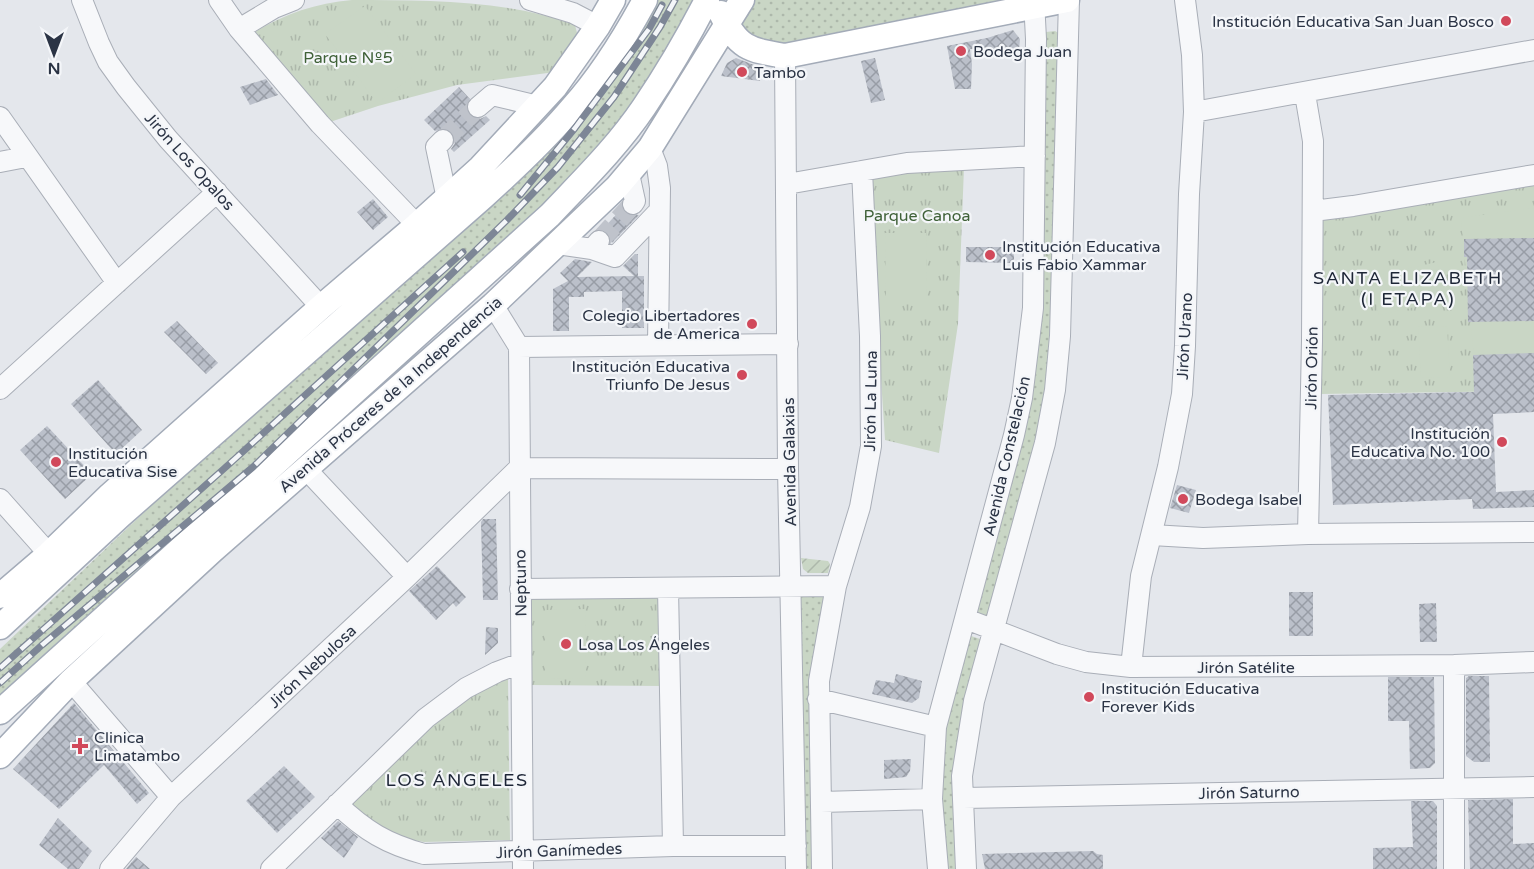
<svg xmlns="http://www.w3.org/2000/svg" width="1534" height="869" viewBox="0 0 1534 869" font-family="'Varela Round',sans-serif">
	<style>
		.grass { fill: url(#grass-dots) }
		.park { fill: url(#park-tufts) }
		.garden { fill: url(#garden-furrows) }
		.pitch { fill: #c9d6c5 }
		.building { fill: url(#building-cross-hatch) }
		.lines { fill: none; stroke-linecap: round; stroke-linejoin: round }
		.minor-tunnel { stroke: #bfc3cb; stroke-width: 20; stroke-dasharray: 20 10; stroke-linecap: butt }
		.minor-casing { stroke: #a9aeb7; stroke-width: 22 }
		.major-casing { stroke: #a3abb8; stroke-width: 27 }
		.minor { stroke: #f7f8fa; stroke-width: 20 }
		.major { stroke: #fff; stroke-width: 24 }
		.rail-casing { stroke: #7d8696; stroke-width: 7 }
		.rail { stroke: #f4f6f9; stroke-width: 4.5; stroke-dasharray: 14; stroke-linecap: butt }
		.poi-dot { fill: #d1495b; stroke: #f4f6f9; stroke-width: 2 }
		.labels { text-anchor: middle; stroke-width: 4.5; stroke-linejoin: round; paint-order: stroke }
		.poi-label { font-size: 16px; fill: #2b3445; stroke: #f4f6f9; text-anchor: start }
		.park-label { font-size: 16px; fill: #3f6138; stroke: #f4f6f9 }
		.street-label { font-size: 16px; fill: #2b3445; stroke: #f4f6f9 }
		.neighbourhood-label { font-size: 18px; letter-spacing: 1.5px; fill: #1d2536; stroke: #f4f6f9 }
	</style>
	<defs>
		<pattern id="grass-dots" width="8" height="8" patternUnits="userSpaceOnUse" patternTransform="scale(1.5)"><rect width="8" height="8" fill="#c9d6c5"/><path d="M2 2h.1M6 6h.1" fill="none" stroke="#adb8ab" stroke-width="1.8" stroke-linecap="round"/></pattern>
		<pattern id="park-tufts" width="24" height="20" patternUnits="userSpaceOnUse" patternTransform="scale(1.5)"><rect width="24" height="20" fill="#c9d6c5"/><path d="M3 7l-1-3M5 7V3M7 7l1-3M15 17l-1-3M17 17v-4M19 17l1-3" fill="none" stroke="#adb8ab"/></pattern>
		<pattern id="garden-furrows" width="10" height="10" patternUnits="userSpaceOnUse" patternTransform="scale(1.5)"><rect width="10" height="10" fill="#c9d6c5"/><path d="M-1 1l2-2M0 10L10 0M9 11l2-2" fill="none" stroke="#adb8ab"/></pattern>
		<pattern id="building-cross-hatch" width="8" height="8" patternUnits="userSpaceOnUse" patternTransform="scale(1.5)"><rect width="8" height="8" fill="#bbc0ca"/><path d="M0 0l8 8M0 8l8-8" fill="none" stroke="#989da6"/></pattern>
	</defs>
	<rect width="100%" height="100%" fill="#e4e7ec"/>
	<path class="grass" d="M653,0H700L625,118L544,209L0,702V649L194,465L397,287Z
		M749,0H1014L796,50L752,42L739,22Z
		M1055,31L1062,35L1054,313L1040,440L990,618L972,613L1026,401L1040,38L1046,32Z
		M806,590L827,591L818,869H804L800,596Z
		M971,636L980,639L983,645L960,869H943L940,740L965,640Z"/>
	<path class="park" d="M352,0C424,0 510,0 575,25L578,37L555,72L457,85L378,106L330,122L253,33C284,14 316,3 352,0Z
		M920,167H964L958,324L939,453L885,440L868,177Z
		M1534,184V391L1320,394L1321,219Z
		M664,593L663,686L527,685L523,594Z
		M508,676L510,840L424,842L392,836L354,816L349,802L456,702Z"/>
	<path class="garden" d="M801,558L828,561L830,564L828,573H808L803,569Z"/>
	<path class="pitch" d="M365,6L416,74L377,103L325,34Z
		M1534,208V377L1476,380L1461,218Z
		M885,233H926L927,297H886Z
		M1437,262L1446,300L1379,315L1370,277Z
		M1447,326L1450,377L1421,378L1418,327Z
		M585,609L586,679L545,678V610Z"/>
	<path class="building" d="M1013,30L1020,39L1019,51L970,49L972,64L971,89H955L947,46L987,38Z
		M736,58L762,68L760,81L721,76L727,63Z
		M875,58L885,100L871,103L861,61Z
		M266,79L278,95L250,105L240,87Z
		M459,87L470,99L466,109L469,115L480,119L486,116L490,120L454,152L451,149L455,143L452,132L446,128L435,131L424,120Z
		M373,199L388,217L373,230L357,212Z
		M622,208L627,214L639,215L612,243L607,232L602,230Z
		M1534,238V321L1468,322L1467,257H1464V239Z
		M966,247H1014V263L966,262Z
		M635,254H638V276H644V328H622V291L584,292V297H569V331H553V289L568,281L560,273L575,259L592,262L577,277L634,276L623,266Z
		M177,321L218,363L206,374L164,332Z
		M1534,353V412L1493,414L1496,492L1534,490V507L1473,509L1472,499L1333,505L1328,395L1474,392L1473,355Z
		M98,380L142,430L116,454L71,404Z
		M47,426L92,474L65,499L20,450Z
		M1177,485L1196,490L1189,513L1170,508Z
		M483,519H496L498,600H483L481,522Z
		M437,566L466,597L456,607L453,603L436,620L409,591Z
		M1289,592H1313V636H1289Z
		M1436,603L1437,642H1420L1419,604Z
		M486,627L498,628V643L485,655Z
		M896,674L922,681L919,698L912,703L872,694L876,680L894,683Z
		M1469,676H1489L1490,762H1474L1466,756V678Z
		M1388,677H1434L1435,763L1430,768L1410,769L1409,721H1388Z
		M74,703L149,793L137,804L104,765L59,809L13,769Z
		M911,759L910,771L906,777L884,779V760Z
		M284,766L315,797L277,833L246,801Z
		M1513,799V844L1534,843V869H1470L1468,800Z
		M1411,801H1433L1437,806V869H1373V848L1413,847Z
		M58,818L92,851L79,869H68L39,845Z
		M338,821L358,837L344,858L321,838Z
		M1093,851L1097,854L1103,855V869H985L982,854Z
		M136,857L150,869H126Z"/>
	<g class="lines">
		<path class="minor-tunnel" d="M443,140L478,107
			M599,241L633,204"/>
		<defs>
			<path id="minor" d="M82,0L99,43L108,62L126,87L168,139L321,307
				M219,0L239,29L320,124L417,225
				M530,0L573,13L598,26
				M239,29L274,8L294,0
				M785,56L788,469L796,869
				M1305,94L1313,141L1312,341L1308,534
				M478,107L492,95L538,106
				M1194,112L1534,50
				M0,117L117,283
				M443,140L436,147L447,199
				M650,148L657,166L660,188L658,345
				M0,162L26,157
				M629,174L635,201L633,204
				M787,184L907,163L1035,156
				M1313,211L1353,206L1534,175
				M557,244L592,249L599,241
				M592,249L615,257L659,211
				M493,305L519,347L523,869
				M519,347L788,344
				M0,389L217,192
				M305,468L407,577
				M519,468L788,469
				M0,499L49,554
				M1152,535L1203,538L1308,534L1534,532
				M668,588L673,846
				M520,589L836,586
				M966,619L1057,654L1086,662L1131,667L1454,665L1534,662
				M1454,665V869
				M1131,667L1141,576L1168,467L1182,394L1185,346L1189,194L1194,112L1192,55L1185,0
				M71,681L171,797
				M818,699L936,727
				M963,798L1534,787
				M821,802L932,799
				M337,804C365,831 387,844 424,854L673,846H796
				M110,869L171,797L407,577L519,468
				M271,869L426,718L466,688L497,672L521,663
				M822,869L819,681L836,586L860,507L871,446L870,336L862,171
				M938,869L932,799L936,727L1014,435L1022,398L1033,308L1036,39L1034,0
				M966,869L962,776L974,701L1045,443L1055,390L1060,336L1069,0"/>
			<path id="major" d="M721,13C738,48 748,50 785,56L1067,0
				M0,596L49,554L110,495L321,307L417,225L480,168L555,87L598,26L613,0
				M0,627L121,515L483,197C514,169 545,140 572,108C600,77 625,37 645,0
				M0,712L550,215C583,180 617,147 644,107C667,73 688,37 707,0
				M0,756L71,681L213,550L493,305L617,187L650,148L742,0"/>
		</defs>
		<use href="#minor" class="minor-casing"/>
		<use href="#major" class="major-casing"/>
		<use href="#minor" class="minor"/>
		<use href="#major" class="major"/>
		<defs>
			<path id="rail" d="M520,195L575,128L649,29L662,5
				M0,668L227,466L463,252
				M0,683L42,645L253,467L507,220L558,167L614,97L660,27L675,0"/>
		</defs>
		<use href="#rail" class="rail-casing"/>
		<use href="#rail" class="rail"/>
	</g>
	<g class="poi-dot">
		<circle cx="1506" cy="21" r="6"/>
		<circle cx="961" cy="51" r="6"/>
		<circle cx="742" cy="72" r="6"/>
		<circle cx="990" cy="255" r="6"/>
		<circle cx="752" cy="324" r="6"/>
		<circle cx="742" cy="375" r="6"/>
		<circle cx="1502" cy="442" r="6"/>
		<circle cx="56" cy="462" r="6"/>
		<circle cx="1183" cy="499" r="6"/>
		<circle cx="566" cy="644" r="6"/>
		<circle cx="1089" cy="697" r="6"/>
		<path d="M77 737h6v6h6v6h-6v6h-6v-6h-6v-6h6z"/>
	</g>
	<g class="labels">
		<g class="poi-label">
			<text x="1494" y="27" text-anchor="end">Institución Educativa San Juan Bosco</text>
			<text x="973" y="57">Bodega Juan</text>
			<text x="754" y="78">Tambo</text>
			<text x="1002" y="252">Institución Educativa<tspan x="1002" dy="18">Luis Fabio Xammar</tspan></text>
			<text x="740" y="321" text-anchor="end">Colegio Libertadores<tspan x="740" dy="18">de America</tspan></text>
			<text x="730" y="372" text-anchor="end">Institución Educativa<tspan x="730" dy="18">Triunfo De Jesus</tspan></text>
			<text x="1490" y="439" text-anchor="end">Institución<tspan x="1490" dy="18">Educativa No. 100</tspan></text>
			<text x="68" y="459">Institución<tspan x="68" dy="18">Educativa Sise</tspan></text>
			<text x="1195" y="505">Bodega Isabel</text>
			<text x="578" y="650">Losa Los Ángeles</text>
			<text x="1101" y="694">Institución Educativa<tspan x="1101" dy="18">Forever Kids</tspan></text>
			<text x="94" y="743">Clinica<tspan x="94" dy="18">Limatambo</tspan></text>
		</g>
		<g class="park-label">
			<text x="348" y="63">Parque Nº5</text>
			<text x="917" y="221">Parque Canoa</text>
		</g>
		<g class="street-label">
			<text transform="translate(190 161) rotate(48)" y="6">Jirón Los Opalos</text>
			<text transform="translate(1184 336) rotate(-87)" y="6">Jirón Urano</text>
			<text transform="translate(1311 368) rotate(-89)" y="6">Jirón Orión</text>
			<text transform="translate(390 394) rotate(-41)" y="6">Avenida Próceres de la Independencia</text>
			<text transform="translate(870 401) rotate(-89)" y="6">Jirón La Luna</text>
			<text transform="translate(1006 456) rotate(-77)" y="6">Avenida Constelación</text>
			<text transform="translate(789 462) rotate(-91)" y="6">Avenida Galaxias</text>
			<text transform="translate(520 583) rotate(-91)" y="6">Neptuno</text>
			<text transform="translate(312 666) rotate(-43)" y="6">Jirón Nebulosa</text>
			<text x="1246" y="673">Jirón Satélite</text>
			<text transform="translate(1249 792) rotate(-1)" y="6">Jirón Saturno</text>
			<text transform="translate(559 850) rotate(-2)" y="6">Jirón Ganímedes</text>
		</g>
		<g class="neighbourhood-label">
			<text x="1408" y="284">SANTA ELIZABETH<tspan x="1408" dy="21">(I ETAPA)</tspan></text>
			<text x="457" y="786">LOS ÁNGELES</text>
		</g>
	</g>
	<g transform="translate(54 54) rotate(180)" stroke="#f4f6f9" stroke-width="4.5" paint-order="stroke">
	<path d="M0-4.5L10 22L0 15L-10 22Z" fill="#2b3445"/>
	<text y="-9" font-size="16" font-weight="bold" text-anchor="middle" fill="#2b3445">N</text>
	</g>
</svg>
